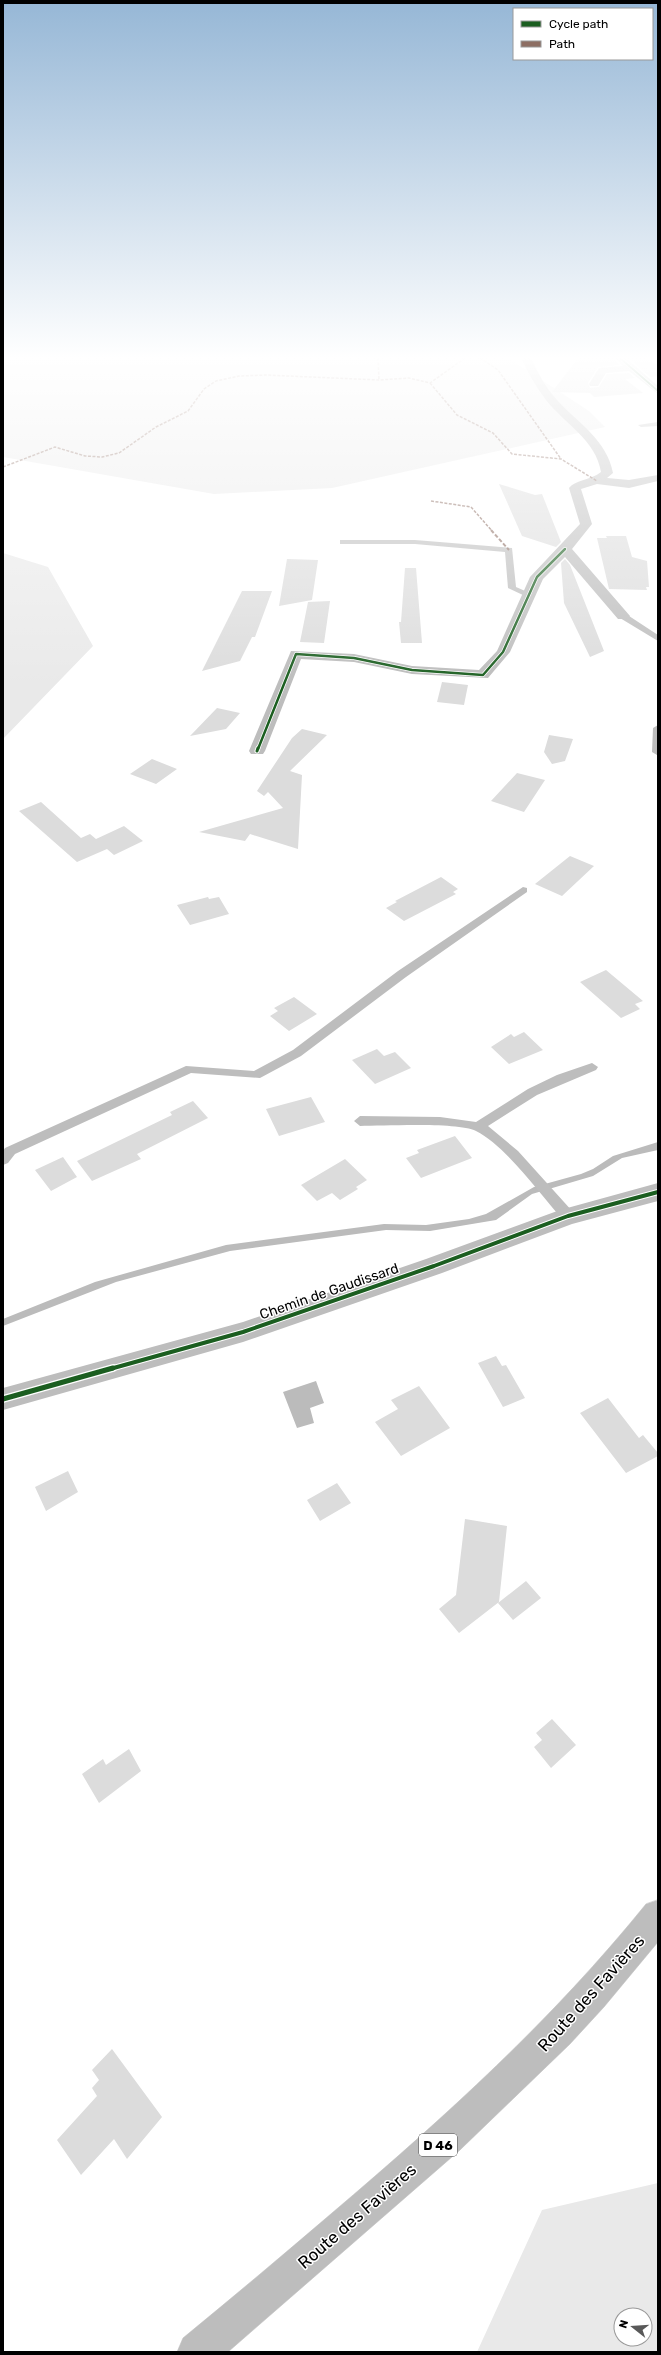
<svg xmlns="http://www.w3.org/2000/svg" width="661" height="2355" viewBox="0 0 661 2355" font-family="Rubik,sans-serif">
	<style>
		.green { fill: #e9e9e9; fill-rule: evenodd }
		.water { fill: #bbb }
		.building { fill: #dcdcdc }
		.lines { fill: none; stroke-linecap: round; stroke-linejoin: round }
		.primary-casing { stroke: #dbdbdb; stroke-width: 1 }
		.service { fill: #bdbdbd; fill-rule: evenodd }
		.minor { fill: #bdbdbd; fill-rule: evenodd }
		.primary { fill: #bdbdbd; fill-rule: evenodd }
		.quiet-far1 { stroke: #8d6e63; stroke-width: 1.5; stroke-dasharray: 3 1.5; stroke-linecap: butt }
		.quiet { stroke: #8d6e63; stroke-width: 2; stroke-dasharray: 4 2; stroke-linecap: butt }
		.cycleway-far4-casing { stroke: #fff; stroke-width: 3.5 }
		.cycleway-far3-casing { stroke: #fff; stroke-width: 4 }
		.cycleway-far2-casing { stroke: #fff; stroke-width: 5 }
		.cycleway-far1-casing { stroke: #fff; stroke-width: 6 }
		.cycleway-casing { stroke: #fff; stroke-width: 8 }
		.cycleway-far4 { stroke: #1b5e20; stroke-width: 2 }
		.cycleway-far3 { stroke: #1b5e20; stroke-width: 2.5 }
		.cycleway-far2 { stroke: #1b5e20; stroke-width: 3 }
		.cycleway-far1 { stroke: #1b5e20; stroke-width: 4 }
		.cycleway { stroke: #1b5e20; stroke-width: 5 }
		.labels { text-anchor: middle; stroke-width: 3; stroke-linejoin: round; paint-order: stroke }
		.shield { fill: #fff; stroke: #4c4c4c; stroke-width: 1 }
		.shield-label { font-size: 13px; font-weight: bold; fill: #000 }
		.street-label { font-size: 14px; fill: #000; stroke: #fff }
		.near-street-label { font-size: 17px; fill: #000; stroke: #fff }
	</style>
	<rect width="100%" height="100%" fill="#fff"/>
	<path class="green" d="M3,358H508L589,411L605,427L332,488L214,494L3,457Z
		M3,553L48,567L93,646L3,739Z
		M658,2183V2352H477L542,2210ZM621,2315H645V2339H621Z"/>
	<path class="water" d="M658,1142V1150L622,1158L593,1176L532,1194L496,1220L430,1231L386,1230L230,1251L116,1282L3,1326V1319L95,1282L226,1245L384,1224L426,1225L469,1219L486,1214L534,1187L581,1174L593,1169L613,1156Z
		M316,1381L324,1403L310,1408L314,1423L297,1428L283,1392Z"/>
	<path class="building" d="M578,358H614L620,365L598,367L588,383L590,388L599,387L607,374L629,373L635,378L625,379L643,393L594,397L590,393L552,392Z
		M628,358H648L658,366V376L650,377Z
		M499,484L535,495L542,494L561,542L556,547L522,536Z
		M606,536H626L632,557L647,561L649,587H646L647,590L609,589L597,538H607Z
		M287,559L318,560L312,600L279,606Z
		M565,559L570,565L604,651L590,657L564,603L561,563Z
		M405,568H416L422,643H401L399,622H401Z
		M242,591H272L255,637H252L240,661L202,671Z
		M330,601L324,643L300,642L308,602Z
		M442,682L468,685L464,705L437,702Z
		M217,708L240,713L226,729L190,736Z
		M302,729L327,735L290,771L302,775L298,849L250,834L245,841L199,832L283,808L268,792L264,796L257,791L292,738Z
		M549,735L573,739L565,761L552,764L544,752Z
		M152,759L177,769L156,784L130,774Z
		M517,773L545,780L524,812L491,801Z
		M41,802L81,838L90,834L96,839L124,826L143,841L114,855L107,849L77,862L19,811Z
		M570,856L594,866L562,896L535,884Z
		M441,877L458,889L453,892L456,894L404,921L386,908L397,902L395,901Z
		M208,897L209,899L219,897L229,914L190,925L177,905Z
		M606,970L643,1001L635,1004L640,1009L621,1018L580,982Z
		M294,997L317,1014L289,1031L270,1016L278,1011L274,1008Z
		M524,1032L543,1050L509,1064L491,1047L511,1034L514,1037Z
		M377,1049L384,1056L395,1052L411,1068L375,1084L352,1060Z
		M311,1097L325,1122L279,1136L266,1109Z
		M193,1101L208,1118L137,1154L141,1159L92,1181L77,1161L172,1115L170,1112Z
		M455,1136L472,1158L421,1178L406,1158L419,1153L417,1150Z
		M63,1157L77,1177L51,1191L35,1170Z
		M345,1159L367,1180L356,1187L358,1189L340,1200L332,1193L317,1201L301,1185Z
		M496,1356L502,1366L506,1365L525,1398L503,1407L478,1363Z
		M419,1386L450,1428L401,1456L375,1422L398,1409L391,1400Z
		M608,1398L639,1438L643,1435L658,1453V1456L626,1473L580,1413Z
		M68,1471L78,1492L46,1511L35,1487Z
		M337,1483L351,1503L320,1521L307,1500Z
		M465,1519L507,1526L499,1602L459,1633L439,1609L456,1595Z
		M526,1581L541,1598L513,1620L498,1603Z
		M552,1719L576,1745L551,1768L534,1747L542,1740L536,1733Z
		M129,1749L141,1771L99,1803L82,1774L103,1759L106,1765Z
		M112,2049L162,2117L127,2159L114,2139L81,2175L57,2140L97,2096L92,2088L99,2080L92,2070Z"/>
	<g class="lines">
		<defs>
			<path id="primary" d="M658,1900V1942L604,2007L570,2044L460,2150L228,2352H177L183,2338C233,2297 283,2255 332,2213C445,2117 553,2019 646,1904Z"/>
		</defs>
		<use href="#primary" class="primary-casing"/>
		<path class="service" d="M658,422V426L641,427L638,425Z
			M343,540H415L512,548L516,587L532,594L525,596L508,588L505,552L415,544H340V540Z
			M620,614H626L658,635V641L620,618Z
			M658,725V755H657L652,752L653,728Z
			M523,887L527,888V892L406,977L301,1056L260,1078L191,1073L15,1154L8,1163L3,1165V1151L5,1148L186,1066L254,1071L293,1050L398,971Z
			M592,1063L598,1067L596,1070L537,1095L488,1126L518,1151L573,1212L575,1216L573,1220H563C540,1194 506,1146 476,1131C457,1122 384,1126 360,1126L354,1121L360,1116L440,1117L476,1122L528,1089L557,1075Z"/>
		<path class="minor" d="M521,358H531C538,373 546,388 557,400C578,423 607,440 613,473L607,478L629,480L658,475V481L629,488L597,484L581,489L592,524L572,549L630,616L628,619H618L565,557L543,579L510,652L488,678L412,674L354,662L301,659L265,751L263,754H251L249,751L291,651L354,654L412,666L479,670L497,651L530,577L580,524L569,488C575,480 591,480 601,472C596,440 565,424 546,400C536,387 528,373 521,358Z
			M615,358H626L658,386V394L629,371L606,373L598,386H590L589,384L599,368L623,366Z
			M658,1183V1201L572,1224L442,1273L243,1342L3,1410V1388L243,1322L426,1259L560,1210Z"/>
		<use href="#primary" class="primary"/>
		<path class="quiet-far1" d="M378,358L379,380
			M480,358L498,370L561,459
			M430,383L457,415L493,433L512,454L561,459L597,481
			M3,467L55,447L85,456L102,457L119,453L156,427L188,411L204,389L216,381L239,376L266,375L379,380L409,378L430,383L465,358
			M431,501L471,507L492,531"/>
		<path class="quiet" d="M491,530L509,550"/>
		<defs>
			<path id="cycleway-far4" d="M620,358L658,391"/>
			<path id="cycleway-far3" d="M258,749L296,654L354,658L412,670L483,675L503,652L537,577L565,549"/>
			<path id="cycleway-far2" d="M257,751L258,748"/>
			<path id="cycleway-far1" d="M110,1369L243,1332L434,1266L568,1216L658,1192"/>
			<path id="cycleway" d="M3,1399L113,1368"/>
		</defs>
		<use href="#cycleway-far4" class="cycleway-far4-casing"/>
		<use href="#cycleway-far3" class="cycleway-far3-casing"/>
		<use href="#cycleway-far2" class="cycleway-far2-casing"/>
		<use href="#cycleway-far1" class="cycleway-far1-casing"/>
		<use href="#cycleway" class="cycleway-casing"/>
		<use href="#cycleway-far4" class="cycleway-far4"/>
		<use href="#cycleway-far3" class="cycleway-far3"/>
		<use href="#cycleway-far2" class="cycleway-far2"/>
		<use href="#cycleway-far1" class="cycleway-far1"/>
		<use href="#cycleway" class="cycleway"/>
	</g>
	<linearGradient id="sky" x2="0" y2="1"><stop stop-color="#96b7d6"/><stop offset="0.52" stop-color="#fff"/><stop offset="1" stop-color="#fff" stop-opacity="0"/></linearGradient>
	<rect width="661" height="688" fill="url(#sky)"/>
	<g class="labels">
		<rect class="shield" x="419" y="2134" width="38" height="22" rx="3"/>
		<g class="shield-label">
			<text x="438" y="2150">D 46</text>
		</g>
		<g class="street-label">
			<text transform="translate(329 1291) rotate(-19)" y="5">Chemin de Gaudissard</text>
		</g>
		<g class="near-street-label">
			<text transform="translate(591 1993) rotate(-48)" y="6">Route des Favières</text>
			<text transform="translate(357 2216) rotate(-41)" y="6">Route des Favières</text>
		</g>
	</g>
	<rect width="661" height="2355" fill="none" stroke="#000000" stroke-width="8"/>
	<rect x="513" y="8" width="140" height="52" fill="#ffffff" stroke="#999999"/>
	<rect x="521" y="21" width="20" height="6" fill="#1b5e20" stroke="#999999"/>
	<text x="549" y="28" font-size="12" fill="#000000">Cycle path</text>
	<rect x="521" y="41" width="20" height="6" fill="#8d6e63" stroke="#999999"/>
	<text x="549" y="48" font-size="12" fill="#000000">Path</text>
	<g transform="translate(633 2327) rotate(287)"><circle r="19" fill="#ffffff" stroke="#999999"/>
	<path d="M0-3L7 15L0 10L-7 15Z" fill="#595959"/>
	<text y="-6" font-size="11" font-weight="bold" text-anchor="middle" fill="#000000">N</text>
	</g>
</svg>
